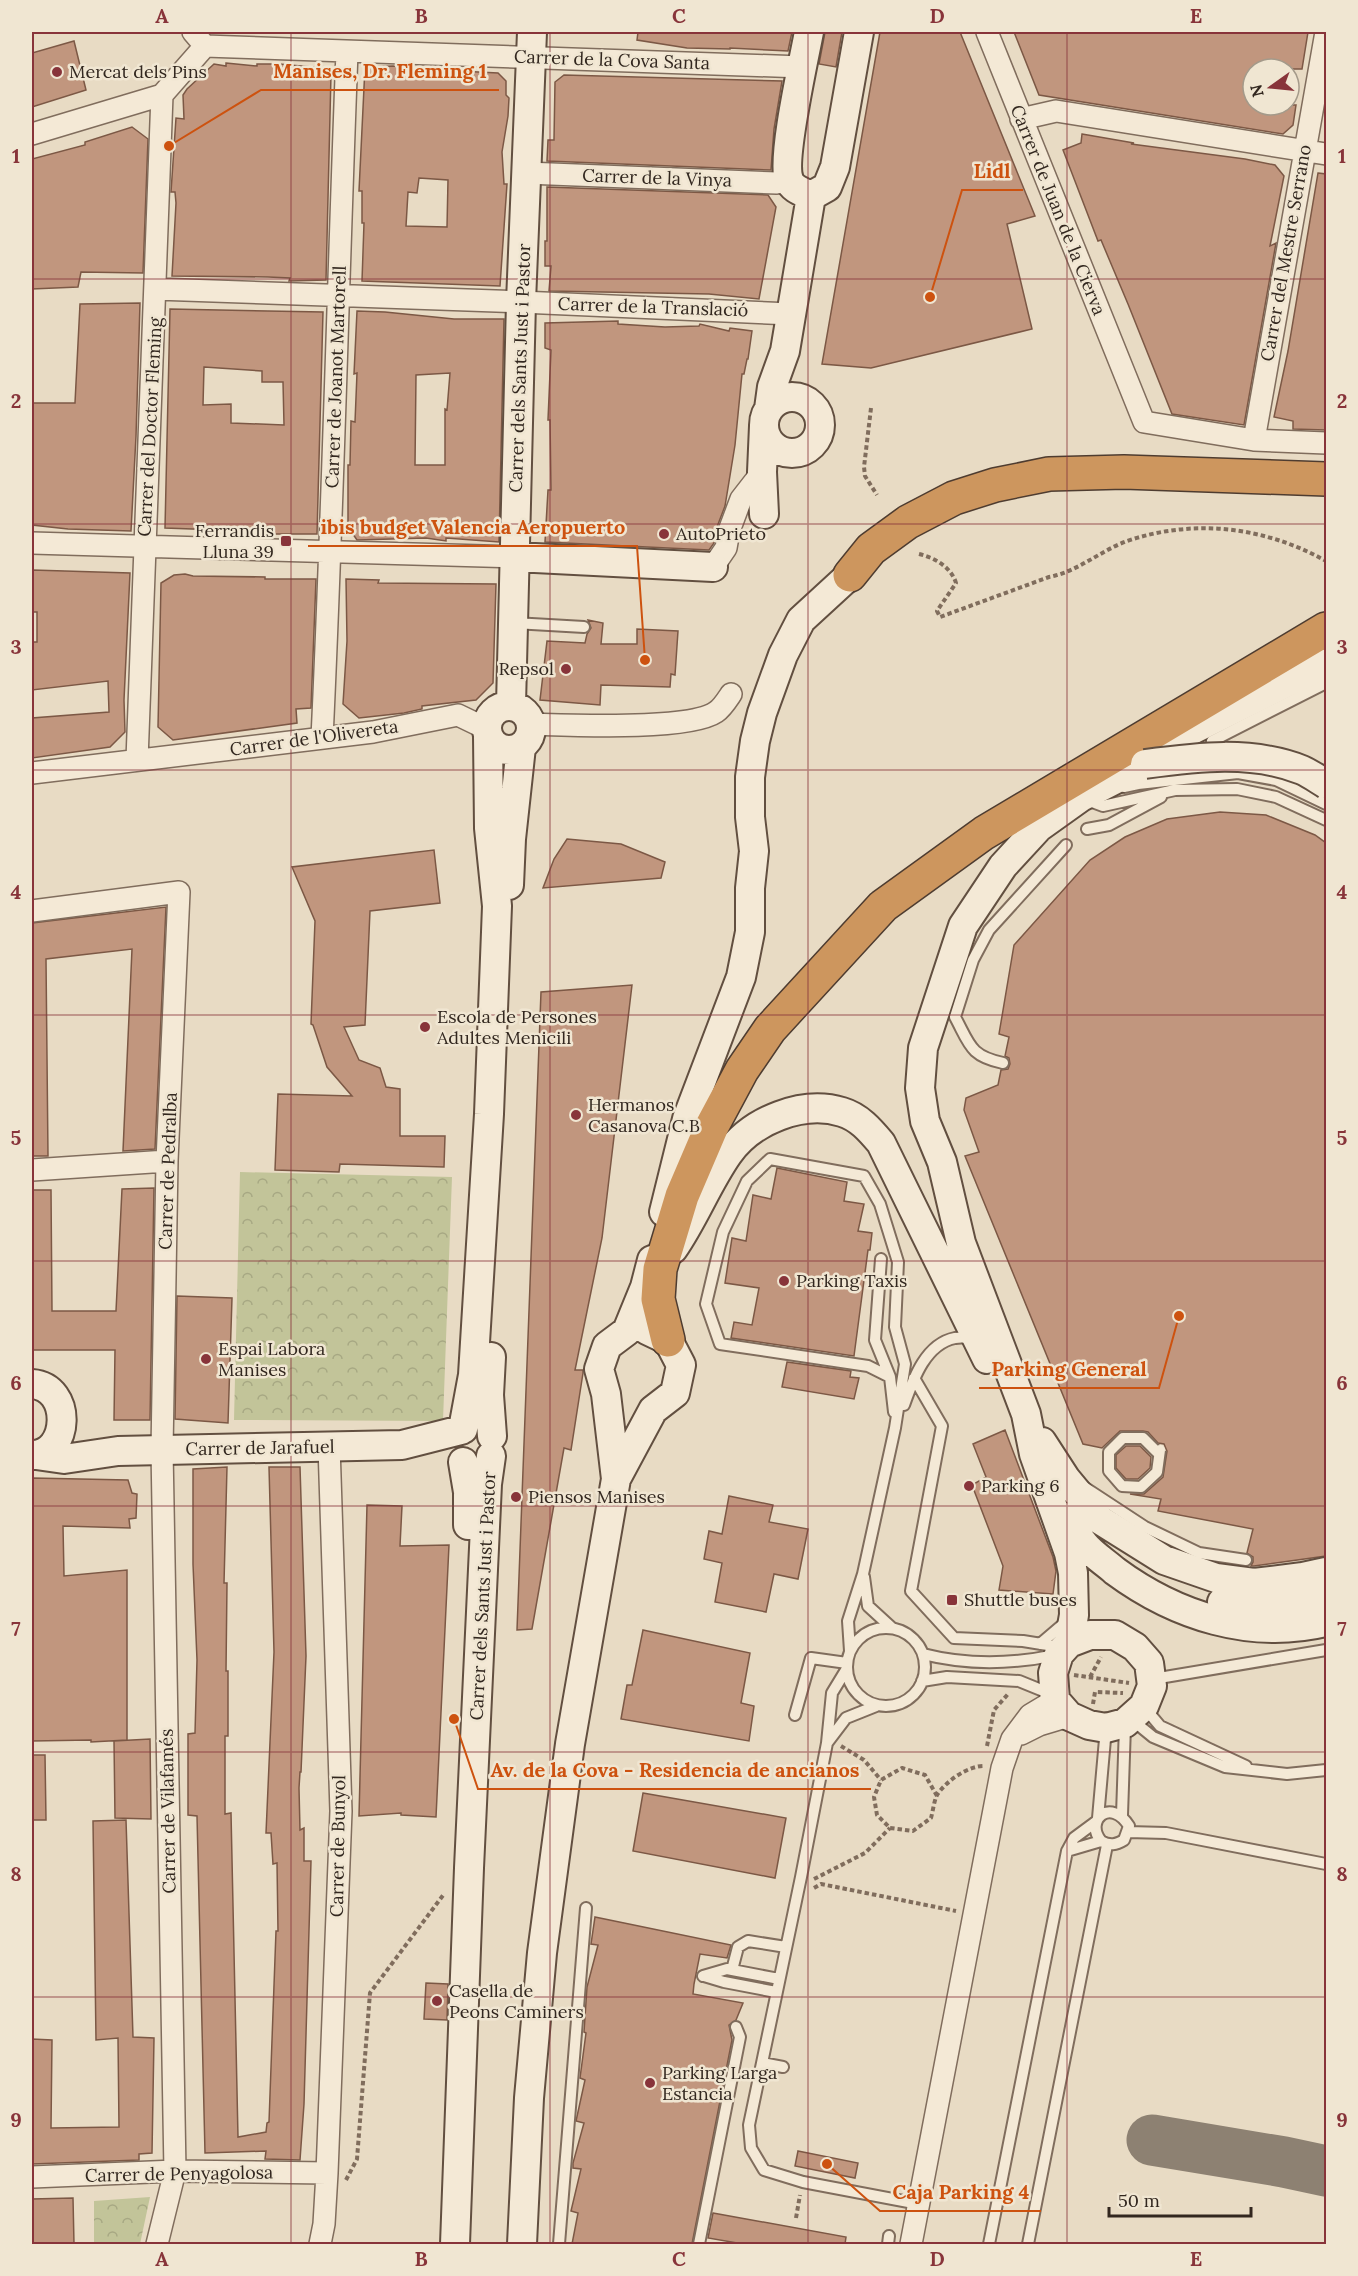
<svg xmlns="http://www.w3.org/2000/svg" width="1358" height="2276" viewBox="0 0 1358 2276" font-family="Lora,serif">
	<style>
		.forest { fill: url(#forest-crowns) }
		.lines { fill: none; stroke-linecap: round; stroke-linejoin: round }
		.taxiway { stroke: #8d8172; stroke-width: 51 }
		.building { fill: #c1967e; stroke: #7c5845; stroke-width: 1.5; fill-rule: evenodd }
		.lane-casing { stroke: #806d5d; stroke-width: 14 }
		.street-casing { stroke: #806d5d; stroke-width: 24 }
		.secondary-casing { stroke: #624f40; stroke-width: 32 }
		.highway-casing { stroke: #4e3c30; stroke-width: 36 }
		.path { stroke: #806d5d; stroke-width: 4; stroke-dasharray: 4.5 3; stroke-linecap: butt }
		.lane { stroke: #f4e9d6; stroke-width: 10 }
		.street { stroke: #f4e9d6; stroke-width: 21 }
		.secondary { stroke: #f4e9d6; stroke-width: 28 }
		.highway { stroke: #cd965e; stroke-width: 33 }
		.lane-bridge-casing { stroke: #806d5d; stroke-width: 14; stroke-linecap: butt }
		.secondary-bridge-casing { stroke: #624f40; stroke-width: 32; stroke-linecap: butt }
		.lane-bridge { stroke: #f4e9d6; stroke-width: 10 }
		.secondary-bridge { stroke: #f4e9d6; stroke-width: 28 }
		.grid { fill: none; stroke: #88343a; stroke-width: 1.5; stroke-opacity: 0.55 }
		.poi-dot { fill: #88343a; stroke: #f0e6d2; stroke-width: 2 }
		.labels { text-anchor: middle; stroke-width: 5; stroke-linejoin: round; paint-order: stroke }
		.street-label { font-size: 18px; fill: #32271f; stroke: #f0e6d2 }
		.poi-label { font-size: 18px; fill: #32271f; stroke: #f0e6d2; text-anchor: start }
		.leader { fill: none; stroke: #cd520f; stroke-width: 2 }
		.callout-dot { fill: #cd520f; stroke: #f0e6d2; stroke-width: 2 }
		.callout-label { font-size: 20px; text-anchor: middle; font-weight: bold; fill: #cd520f; stroke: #f0e6d2; stroke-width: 5; stroke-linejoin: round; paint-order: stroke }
		.neatline { fill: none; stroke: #88343a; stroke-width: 2 }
		.grid-label { font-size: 20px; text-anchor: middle; font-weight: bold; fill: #88343a }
	</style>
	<defs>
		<pattern id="forest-crowns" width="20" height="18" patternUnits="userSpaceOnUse" patternTransform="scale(1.5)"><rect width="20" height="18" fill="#c2c499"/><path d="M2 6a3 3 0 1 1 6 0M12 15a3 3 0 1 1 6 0" fill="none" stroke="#a7a883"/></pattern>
	</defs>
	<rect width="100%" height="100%" fill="#e8dbc4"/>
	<path class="forest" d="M240,1172L452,1177L443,1421L234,1420Z
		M150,2197L140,2244H94V2201Z"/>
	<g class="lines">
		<path class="taxiway" d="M1152,2140L1284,2162L1326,2171"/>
	</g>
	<path class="building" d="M638,32H792L788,51L730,48V49L687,48L637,40Z
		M825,32H842L836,67L819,64Z
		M880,32H960L1035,216L1007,224L1032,329L871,368L822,364Z
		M1014,32H1308L1302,69H1253V105H1296L1293,125L1283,134L1039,95Z
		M74,41L86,90L32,107V53Z
		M226,63L257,66V64H279L323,68L331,74L326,280L289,281L290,278L268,277L172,276L176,203L175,192H171L176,118L184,119L183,95L187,89L214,64L226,66Z
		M393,66L449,74L459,73V71L498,73L506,81V95L509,98L508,116L502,152L504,184H507L500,286L362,281L364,223H362V191H359L365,67ZM419,178L448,180L447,227L406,226L408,192L417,193Z
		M564,75L782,81L774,129L771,170L547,161L548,140H554L555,82Z
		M132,127L148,139L143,273L81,272L78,287L32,289V159L85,145V142Z
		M1082,134L1134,143L1131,144L1245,159L1275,165L1284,176L1270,246L1276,243L1244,425L1172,414L1128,304L1101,240L1098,241L1063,150L1081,143Z
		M1318,173L1326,174V430L1293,429V421L1274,417L1288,351Z
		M547,187L768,195L776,207L759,299L709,294L549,291L551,266H545V241H547Z
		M140,303L136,436L131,531L68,529L32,525V403H75L80,304Z
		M170,309L323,312L317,534H263L247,531L165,528ZM204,367L262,371V382H283L284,425L231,423V404L203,405Z
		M357,311L385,312L454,319H504L499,542L446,538V541L426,538L357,540L348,527V465H350L351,421L355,422L357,373L354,374ZM450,373L447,410L445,409V465H415L416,375Z
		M618,321V324L665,327L699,326L700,324L729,331L730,328L752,331L748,359H747L744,374H742L735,445L725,506L717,527L714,543L709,550L545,542L548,490H551L550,420H548L551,350L545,348V323Z
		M32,570L130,573L124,700L125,732L110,747L32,758V718L109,712L108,681L32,690V642H37V612H32Z
		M185,574L193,576L265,577V579H316L311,708L296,709L297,723L173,740L158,727L161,583L174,575Z
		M346,579L379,580L378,583L496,584L493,683L476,700L422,706V709L404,713L359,718L343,704L347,641Z
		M588,620L603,623L601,644H637V629L678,631L675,675L671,674L670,687L601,685L600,705L540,700L547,641L585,643L587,634L591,628Z
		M1220,812L1266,815L1315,835L1326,843V1556L1254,1566H1251L1253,1562V1557L1247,1553L1253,1529L1158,1511L1161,1499L1130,1494H1144L1163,1477L1167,1451L1164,1444L1158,1443L1148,1432L1143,1431H1120L1102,1448L1083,1444L965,1156L979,1152L964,1110L966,1098L998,1085L1001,1070L1008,1069L1010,1064L1009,1058L1005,1056L1009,1037L999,1034L1014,945L1090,860L1125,837L1167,819Z
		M567,839L621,844L665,862L661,878L543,888L554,859Z
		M434,850L440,903L370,911L365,1025L344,1027L359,1060L380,1068L386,1087L400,1089V1136H445L444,1167L340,1164L339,1172L275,1170L278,1094L352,1096L327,1067L313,1025L311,1024L315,921L292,867Z
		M166,907L155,1149L123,1151L132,949L46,959L48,1156H32V923Z
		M632,985L602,1238L575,1370H583V1373L571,1450L564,1448L532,1629L517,1630L541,992Z
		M777,1168L847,1182L844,1201L864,1204L858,1231L872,1233L870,1250H868L854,1356L731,1338L734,1322L752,1325L759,1288L725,1283L732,1238L746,1241L753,1195L771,1199Z
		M154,1188L150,1420H114L115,1350H32V1190H51L52,1311H116L122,1189Z
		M177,1296L232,1298L228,1423L175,1419Z
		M787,1362L851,1371L850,1377L859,1378L854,1399L782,1387Z
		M1005,1430L1053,1557L1056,1571L1053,1594L999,1590L1003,1566L972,1485L986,1477L973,1444Z
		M1126,1446H1140L1151,1457L1150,1468L1138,1479H1126L1116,1468V1455Z
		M227,1467L224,1583H227L226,1671H228V1736H225V1814L231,1813L238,2137L266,2132L267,2123L269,2122L276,1931H278L277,1863L273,1864L271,1833H266L274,1652L269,1467H300L306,1656L301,1772H300L299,1788L300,1830L304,1828V1861H311L304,2104L300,2160L265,2159L266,2151L205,2153L197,1816L188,1815V1734L195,1733L197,1660L193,1564V1469Z
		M32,1478L128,1480L132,1493L137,1494L136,1518L129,1519L130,1528L63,1526L64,1576L127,1570V1740L91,1742V1740L32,1741Z
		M729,1496L773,1505L769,1522L808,1529L798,1579L774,1574L766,1612L715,1602L722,1563L704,1559L709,1531L722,1534Z
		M367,1505L402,1506L400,1546L449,1545L436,1817L401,1815V1813L359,1816Z
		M643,1630L750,1653L741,1703L754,1706L749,1741L621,1719L627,1685H632Z
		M150,1739L151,1819L115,1818L114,1741Z
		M32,1755H45L46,1820H32Z
		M643,1793L786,1818L775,1878L633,1851Z
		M126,1820L133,2037L154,2038L152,2153L139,2154V2160L32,2164V2039L52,2040L51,2128L119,2127L118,2038L96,2040L93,1821Z
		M595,1917L731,1945L727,1958L700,1954L694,1984L693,1994L743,2003L736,2020L729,2025L732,2040L692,2244H572L578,2213L571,2211L581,2169L573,2168V2163L584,2123L576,2121L585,2080L580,2078L586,2033L584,2032L587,1987L598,1945L591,1944Z
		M426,1983L448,1984L447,2020L424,2019Z
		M798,2151L858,2163L855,2178L795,2166Z
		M73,2198L74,2244H32V2199Z
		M713,2213L846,2237L845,2244H743L708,2238Z"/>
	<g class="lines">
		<defs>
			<path id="lane" d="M514,623L584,627
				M1212,741L1326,683
				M1124,787L1138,784L1238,773L1276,780L1326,804
				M1087,800L1103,806L1175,790L1237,789L1276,797L1326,820
				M1087,829L1109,825L1161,797
				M1003,1063C970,1056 970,1045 955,1017L973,960L989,930L1066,845
				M881,1259L875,1340L890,1377L894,1412
				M914,1378L942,1426L911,1591L954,1638L1023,1641L1060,1647
				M904,1405C913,1380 925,1344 955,1338C961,1337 968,1338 975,1338
				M1084,1487L1145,1527L1199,1553L1246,1560
				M864,1577L868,1606L892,1628
				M847 1667a39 39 0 1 1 78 0a39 39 0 1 1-78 0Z
				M1040,1644L1067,1621
				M850,1651L848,1621L863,1574L895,1428L905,1364L895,1327L898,1262L880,1204L864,1176L770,1159L747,1181L723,1232L706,1304L720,1344L868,1366L890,1377
				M923,1654C966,1665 1013,1664 1056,1655
				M846,1670L832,1693L827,1743L801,1877L749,2125L751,2148L764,2170L803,2182L919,2204
				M1153,1679L1326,1650
				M922,1681L947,1677L1019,1681L1051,1694
				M1144,1707L1160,1726L1246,1766
				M795,1715L811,1658L847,1663
				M1131,1719L1153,1737L1225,1767L1287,1774L1326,1770
				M827,1743L846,1718L876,1706
				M1122,1815L1125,1726
				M1098,1818L1106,1728
				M1128,1832L1166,1833L1326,1864
				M1067,1851L1101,1841C1110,1846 1116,1845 1124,1840L1129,1826C1111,1797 1084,1820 1101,1841
				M732,1970L738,1947L748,1941L786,1947
				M703,1976L727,1969L779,1979
				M704,1976L724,1982L776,1992
				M762,2063L783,2067
				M559,2244L586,1908
				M699,2244L740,2037L736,2027
				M888,2244L889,2236
				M989,2244L1067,1851L1074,1838L1097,1821
				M1028,2244L1107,1845"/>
			<path id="street" d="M193,32L205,46
				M987,32L1144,422L1254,440L1326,443
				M205,46L802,67
				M1021,119L1056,111L1326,154
				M32,134L162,95L205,46
				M526,173L777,183L789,181
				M156,289L521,302L791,314
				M1254,440L1326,32
				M32,543L515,557
				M713,567L726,548L729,531L741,499L762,472
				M531,724C568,725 688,731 716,712C722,708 727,700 731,694
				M322,738C333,509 338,280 347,52
				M137,760L162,95
				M32,773L373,732L458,715L487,729
				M32,911L179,892L167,1161L162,1450L175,2171L157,2244
				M32,1170L167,1161
				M1021,1734L1039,1725L1069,1716
				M32,2177L175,2171L327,2173
				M320,2244L324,2224L327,2173L341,1811L329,1446
				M911,2244L1002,1768L1012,1739L1030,1715L1055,1700"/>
			<path id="secondary" d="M809,32C804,59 781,159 789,180C792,189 803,192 811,196L827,187L835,167L859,32
				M764 425a28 28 0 1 1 56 0a28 28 0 1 1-56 0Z
				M769,409L772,387L785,351L811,196
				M764,514L762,472L764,426
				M515,557L713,567
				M511,705L521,302L532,32
				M487 728a22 22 0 1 1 44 0a22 22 0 1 1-44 0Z
				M509,885L511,839L521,747
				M664,1212L687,1119L741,977L750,932V888L754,851L750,817V777L755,741L762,713L783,655L801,620L850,575
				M673,1249C694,1219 707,1184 728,1154C752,1120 803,1100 842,1112C859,1117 870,1130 881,1143L987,1359
				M491,1357L489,1395L492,1436
				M32,1384C73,1387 70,1455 32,1455
				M463,1429L473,1375L489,1114L497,906L489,828L488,736
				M1042,1442L1066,1479L1100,1520L1164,1560L1216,1578L1254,1583L1303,1577L1326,1572
				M36,1455L64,1459L118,1451L402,1445L461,1430
				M463,1462L468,1492V1525
				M616,1479L653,1410L675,1393L681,1365L668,1340L647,1330
				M1066,1517C1072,1526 1077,1536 1084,1544C1093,1555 1105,1562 1115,1571C1176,1616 1251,1640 1326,1622
				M1222,1602C1255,1612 1294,1608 1326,1600
				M1090,1635H1115L1135,1647L1149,1663L1152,1686L1144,1706L1125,1723L1106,1728L1089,1725L1069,1716L1055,1700L1053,1673L1059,1654L1069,1643Z
				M1069,1643L1074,1615L1073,1573L1069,1553L1034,1454L1026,1414L961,1243L942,1162L925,1121L920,1088L923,1048L963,926L1003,866L1039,827L1081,797L1145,764L1192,730L1326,663
				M455,2244L469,1868L487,1484L491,1456
				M522,2244L529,2098L542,1953L570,1744L616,1479L606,1394L599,1369L607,1346L627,1331L645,1287L652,1260"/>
			<path id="highway" d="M850,575L871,549L908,522L954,498L995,485L1049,474L1124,472L1326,479
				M668,1340L658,1299L660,1269L682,1196L712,1126L742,1070L770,1029L883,906L984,833L1326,629"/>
		</defs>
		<use href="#lane" class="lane-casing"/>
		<use href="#street" class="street-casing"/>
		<use href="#secondary" class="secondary-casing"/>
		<use href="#highway" class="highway-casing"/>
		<path class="path" d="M871,408L864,467L865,476L877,495
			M919,554C935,558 951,567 956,583L937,611L940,617L1049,577C1077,572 1100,551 1127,541C1195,518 1265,527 1326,561
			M1074,1675L1129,1683
			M1090,1677L1101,1657
			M1093,1704L1095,1692L1123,1693
			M841,1746L864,1760L881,1780
			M987,1746L994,1710L1008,1694
			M937,1796L925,1775L902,1768L881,1780L874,1797L877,1815L890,1828L913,1831L931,1818C933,1811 934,1801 937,1795C946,1781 969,1765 985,1766
			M814,1879L865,1853L890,1828
			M814,1888L821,1884L956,1911
			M346,2180L357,2159L370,1993L444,1894
			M796,2218L800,2195"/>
		<use href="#lane" class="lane"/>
		<use href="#street" class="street"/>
		<use href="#secondary" class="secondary"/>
		<use href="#highway" class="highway"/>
		<defs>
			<path id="lane-bridge" d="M1157,1452L1143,1438H1123L1109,1452V1471L1122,1486L1141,1487L1157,1472L1160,1450"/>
			<path id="secondary-bridge" d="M1145,764C1197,757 1252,750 1302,770C1311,774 1319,780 1326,784"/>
		</defs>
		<use href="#lane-bridge" class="lane-bridge-casing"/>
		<use href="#secondary-bridge" class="secondary-bridge-casing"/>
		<use href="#lane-bridge" class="lane-bridge"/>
		<use href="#secondary-bridge" class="secondary-bridge"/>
	</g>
	<path class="grid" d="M291,32V2244M550,32V2244M808,32V2244M1067,32V2244M32,279H1326M32,524H1326M32,770H1326M32,1015H1326M32,1261H1326M32,1506H1326M32,1752H1326M32,1997H1326"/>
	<g class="poi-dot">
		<circle cx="57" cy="72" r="6"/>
		<circle cx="664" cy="534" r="6"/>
		<rect x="280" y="535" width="12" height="12" rx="3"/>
		<circle cx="566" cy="669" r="6"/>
		<circle cx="425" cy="1027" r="6"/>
		<circle cx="576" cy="1115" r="6"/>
		<circle cx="784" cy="1281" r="6"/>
		<circle cx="206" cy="1359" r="6"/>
		<circle cx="969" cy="1486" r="6"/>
		<circle cx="516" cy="1497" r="6"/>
		<rect x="946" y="1594" width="12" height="12" rx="3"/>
		<circle cx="437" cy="2001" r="6"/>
		<circle cx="650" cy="2083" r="6"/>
	</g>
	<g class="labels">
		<g class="street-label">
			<text transform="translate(612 60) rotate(2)" y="6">Carrer de la Cova Santa</text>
			<text transform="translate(657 178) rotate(2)" y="6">Carrer de la Vinya</text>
			<text transform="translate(1058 210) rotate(68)" y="6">Carrer de Juan de la Cierva</text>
			<text transform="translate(1286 253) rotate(-80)" y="6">Carrer del Mestre Serrano</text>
			<text transform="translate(653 307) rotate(2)" y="6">Carrer de la Translació</text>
			<text transform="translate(520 368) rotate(-88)" y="6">Carrer dels Sants Just i Pastor</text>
			<text transform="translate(336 377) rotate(-88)" y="6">Carrer de Joanot Martorell</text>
			<text transform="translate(150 427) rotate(-87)" y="6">Carrer del Doctor Fleming</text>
			<text transform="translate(314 738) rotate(-8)" y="6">Carrer de l'Olivereta</text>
			<text transform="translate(168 1171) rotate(-88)" y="6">Carrer de Pedralba</text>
			<text transform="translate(260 1448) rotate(-1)" y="6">Carrer de Jarafuel</text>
			<text transform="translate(483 1596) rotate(-87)" y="6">Carrer dels Sants Just i Pastor</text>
			<text transform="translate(168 1811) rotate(-91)" y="6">Carrer de Vilafamés</text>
			<text transform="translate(338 1846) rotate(-89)" y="6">Carrer de Bunyol</text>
			<text transform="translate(179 2174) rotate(-1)" y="6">Carrer de Penyagolosa</text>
		</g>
		<g class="poi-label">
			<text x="69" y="78">Mercat dels Pins</text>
			<text x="274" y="537" text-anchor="end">Ferrandis<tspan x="274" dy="21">Lluna 39</tspan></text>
			<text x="676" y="540">AutoPrieto</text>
			<text x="554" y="675" text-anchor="end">Repsol</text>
			<text x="437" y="1023">Escola de Persones<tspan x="437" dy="21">Adultes Menicili</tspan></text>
			<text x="588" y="1111">Hermanos<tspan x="588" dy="21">Casanova C.B</tspan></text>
			<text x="796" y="1287">Parking Taxis</text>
			<text x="218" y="1355">Espai Labora<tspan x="218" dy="21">Manises</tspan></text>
			<text x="981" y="1492">Parking 6</text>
			<text x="528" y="1503">Piensos Manises</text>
			<text x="964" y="1606">Shuttle buses</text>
			<text x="449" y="1997">Casella de<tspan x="449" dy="21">Peons Caminers</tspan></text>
			<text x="662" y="2079">Parking Larga<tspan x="662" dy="21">Estancia</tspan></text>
		</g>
	</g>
	<path class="leader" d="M169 146L261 90H499M930 297L962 190H1023M645 660L637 546H308M1179 1316L1159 1388H979M454 1719L478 1789H871M827 2164L880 2211H1041"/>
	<g class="callout-dot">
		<circle cx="169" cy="146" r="6"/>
		<circle cx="930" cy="297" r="6"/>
		<circle cx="645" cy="660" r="6"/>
		<circle cx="1179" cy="1316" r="6"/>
		<circle cx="454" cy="1719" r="6"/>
		<circle cx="827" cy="2164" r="6"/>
	</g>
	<g class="callout-label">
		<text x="380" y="78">Manises, Dr. Fleming 1</text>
		<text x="992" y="178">Lidl</text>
		<text x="473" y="534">ibis budget Valencia Aeropuerto</text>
		<text x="1069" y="1376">Parking General</text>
		<text x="675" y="1777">Av. de la Cova - Residencia de ancianos</text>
		<text x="961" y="2199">Caja Parking 4</text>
	</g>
	<rect width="1358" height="2276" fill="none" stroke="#f0e6d2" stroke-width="66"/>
	<g transform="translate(1271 87) rotate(255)"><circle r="28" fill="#f0e6d2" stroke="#a49a8a" stroke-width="1.5"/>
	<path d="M0-4.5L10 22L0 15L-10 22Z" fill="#88343a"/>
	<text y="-9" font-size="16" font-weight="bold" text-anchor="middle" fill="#32271f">N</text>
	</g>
	<path d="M1109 2207v9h142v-9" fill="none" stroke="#32271f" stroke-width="3"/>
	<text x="1118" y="2207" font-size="18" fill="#32271f" stroke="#f0e6d2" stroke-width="4.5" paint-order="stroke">50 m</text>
	<rect x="33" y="33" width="1292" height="2210" class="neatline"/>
	<g class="grid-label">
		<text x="162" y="23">A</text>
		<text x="421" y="23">B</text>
		<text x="679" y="23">C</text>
		<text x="937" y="23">D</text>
		<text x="1196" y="23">E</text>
		<text x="16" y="163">1</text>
		<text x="1342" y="163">1</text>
		<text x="16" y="408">2</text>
		<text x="1342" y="408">2</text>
		<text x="16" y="654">3</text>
		<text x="1342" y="654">3</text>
		<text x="16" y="899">4</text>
		<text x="1342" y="899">4</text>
		<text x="16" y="1145">5</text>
		<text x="1342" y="1145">5</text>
		<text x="16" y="1390">6</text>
		<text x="1342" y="1390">6</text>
		<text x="16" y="1636">7</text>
		<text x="1342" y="1636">7</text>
		<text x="16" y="1881">8</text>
		<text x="1342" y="1881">8</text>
		<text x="16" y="2127">9</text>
		<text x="1342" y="2127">9</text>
		<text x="162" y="2266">A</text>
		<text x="421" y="2266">B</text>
		<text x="679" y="2266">C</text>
		<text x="937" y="2266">D</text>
		<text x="1196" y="2266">E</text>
	</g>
</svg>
